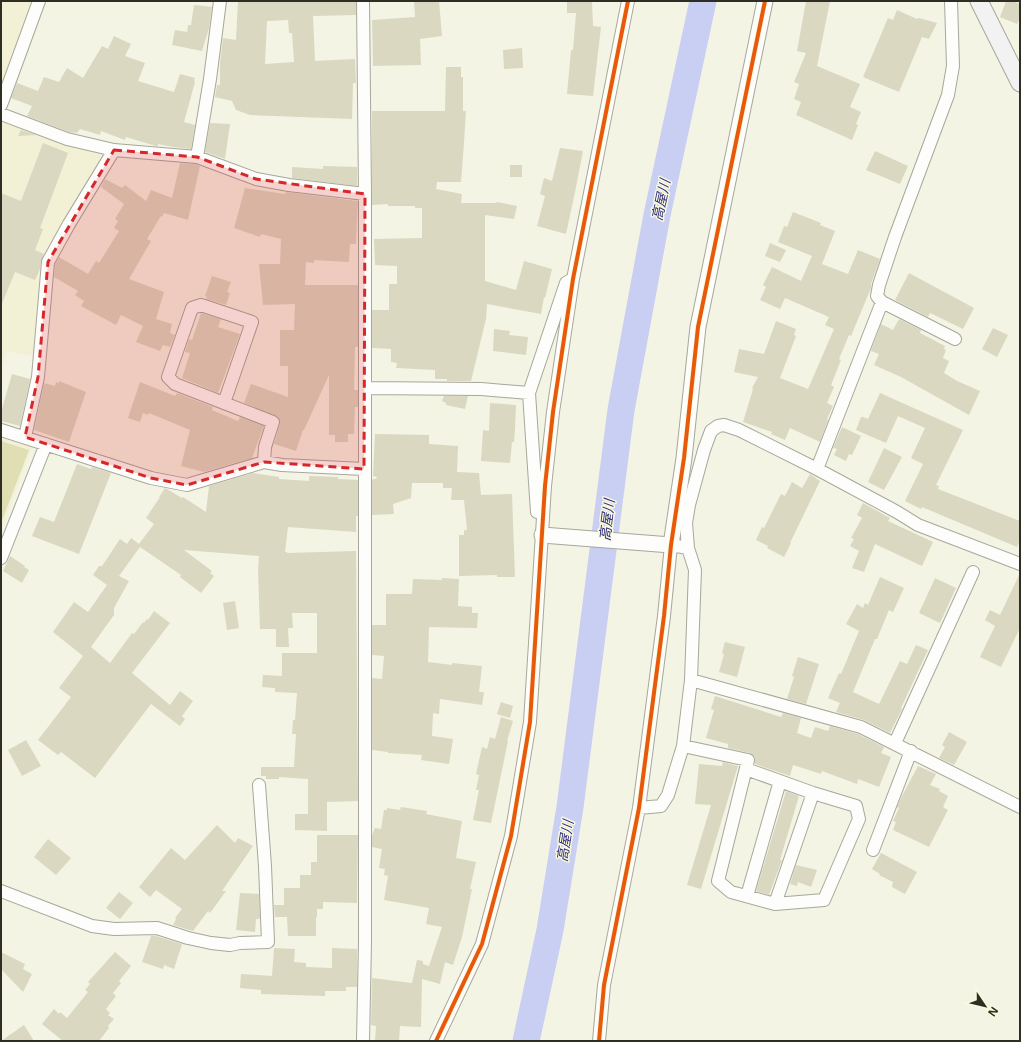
<svg xmlns="http://www.w3.org/2000/svg" width="1021" height="1042" viewBox="0 0 1021 1042" font-family="'Open Sans','Noto Sans JP',sans-serif">
	<style>
		.built { fill: #f2f1d6 }
		.green { fill: #e0dfb4 }
		.lines { fill: none; stroke-linecap: round; stroke-linejoin: round }
		.river { stroke: #c9cef3; stroke-width: 27 }
		.building { fill: #dad8c1; fill-rule: evenodd }
		.minor-casing { stroke: #a7a79b; stroke-width: 14 }
		.tertiary-casing { stroke: #a7a79b; stroke-width: 17 }
		.secondary-casing { stroke: #a7a79b; stroke-width: 19 }
		.minor { stroke: #fdfdfb; stroke-width: 12 }
		.tertiary { stroke: #fdfdfb; stroke-width: 15 }
		.secondary { stroke: #f2f2f2; stroke-width: 17 }
		.cycleway-casing { stroke: #fafade; stroke-width: 6 }
		.cycleway { stroke: #e8590c; stroke-width: 4 }
		.marked { fill: #d62828; fill-opacity: 0.2; stroke: #d62828; stroke-width: 3; stroke-dasharray: 8 5; stroke-linejoin: round }
		.labels { text-anchor: middle; stroke-width: 3; stroke-linejoin: round; paint-order: stroke }
		.water-label { font-size: 14px; font-style: italic; fill: #2f2d7e; stroke: #fafade }
	</style>
	<rect width="100%" height="100%" fill="#f4f4e4"/>
	<path class="built" d="M1,1H32L1,85Z
		M1,121L74,147L97,149L102,157L56,240L36,357L7,351L1,370Z
		M1,438L32,447L1,531Z"/>
	<path class="green" d="M1,441L29,450L1,523Z"/>
	<g class="lines">
		<path class="river" d="M526,1041L550,930L570,807L621,410L657,215L703,1"/>
	</g>
	<path class="building" d="M238,1H356V15L313,16L315,61L355,59L356,83H353L352,119L250,115L236,110L232,101L215,97L217,85H220V63L223,38L236,40ZM288,20L289,33H292L294,62L265,64L267,21Z
		M414,1H439L442,36L420,39L421,65L373,66L372,20L415,17Z
		M567,1H592L593,26L601,27L593,96L567,94L571,50H573L576,13H567Z
		M806,1H830L817,66L860,84L850,107L861,112L856,124L858,125L852,140L796,115L801,102L794,99L799,84L794,82L806,53L797,51Z
		M1006,1H1013L1020,4V18L1017,24L1000,17Z
		M194,5L212,7L209,28L202,51L172,45L175,30L187,32L188,25H191Z
		M897,10L917,19L919,18L937,23L929,39L922,37L899,92L863,77L888,18L893,20Z
		M114,36L131,44L125,56L145,63L138,81L174,92L180,74L195,78L194,81L195,82L184,122L195,125L191,149L173,147L158,144V146H156L126,137L125,140L101,131L100,135L80,129L77,133L69,132L27,116L32,106L11,98L17,83L38,91L44,77L59,82L67,68L83,78L102,46L108,49Z
		M522,48L523,68L504,69L503,50Z
		M446,67H461V77H463V111H466L464,143L461,182H437L436,189L462,194L461,203H496L497,202L517,206L514,219L485,215V281L516,290L524,261L552,269L545,298L544,297L541,314L487,304L486,319L471,381H447V379H435V370L396,368L397,363L391,362V349L372,348V310H389V284H397V266L375,265L374,239L422,238V208H415V206H388V204L372,205V111H445Z
		M210,123L230,124L225,159L205,152Z
		M21,130L36,135L18,136Z
		M43,143L68,153L40,228L43,229L35,250L44,254L41,261L40,269L35,280L15,272L1,306V193L21,201Z
		M560,148L583,151L575,192L566,234L537,226L545,196L540,194L544,178L552,181Z
		M875,151L908,166L900,184L866,170Z
		M180,163L195,164L200,166L188,220L164,213L162,217L161,216L147,239L151,241L129,279L164,292L156,319L172,324L170,333L175,335L170,347L163,345L160,351L136,342L143,326L121,315L116,325L81,306L84,301L75,295L78,291L54,277L55,264L59,257L88,274L96,261L99,263L119,231L114,228L118,221L115,219L124,204L101,187L105,179L122,188L125,185L146,201L151,190L172,198Z
		M510,165H522V177H510Z
		M323,166L357,167V186L292,178V167L323,169Z
		M245,188L285,194L286,192L358,201L356,244H350L349,262L314,260V263L306,262L305,285H358V347H355L354,390H358V407H355L354,434H348V442H335V435H329V375L304,430H303L296,451L274,444L280,424L278,417L244,403L251,384L288,397V366H280V330H294L295,304L263,305L259,264H280L281,239L261,234L260,237L234,228Z
		M793,212L821,223L820,225L835,231L822,264L848,274L858,250L880,259L871,284V288L851,336L849,335L839,359L841,360L831,385L834,387L827,403L833,406L827,419L828,420L820,442L790,428L785,440L771,434L772,432L743,422L753,389L752,388L758,377L734,372L739,349L764,354L776,321L796,329L794,335L796,336L780,378L808,389L834,329L825,325L829,317L785,298L780,309L760,300L766,287L763,285L772,267L801,281L812,256L778,242L784,226L787,227Z
		M770,243L786,250L780,262L765,256Z
		M909,273L974,308L963,329L930,313L928,317L895,300Z
		M212,276L231,282L227,292L230,293L226,305L206,299L207,297L205,296Z
		M201,313L221,319L218,327L240,334L218,393L182,378L190,353L185,352L189,339L192,340Z
		M899,319L921,330L920,333L945,346L944,349L946,350L943,358L949,361L944,373L957,381L980,391L969,415L901,377L874,365L879,354L871,351L881,324L893,330Z
		M993,328L1008,335L997,357L982,349Z
		M494,329L510,331L509,335L528,337L526,355L493,351Z
		M12,374L30,379L20,426L1,421V412Z
		M59,381L86,392L69,442L34,430L44,383L55,386L56,382L59,383Z
		M140,382L175,396L177,393L213,407L212,410L238,421L240,417L264,426L252,458L204,472L181,466L190,430L149,413L148,415L143,413L140,422L128,418Z
		M880,393L963,430L936,485L939,486L938,489L1020,521V540L1017,547L922,507L921,509L905,501L923,464L911,458L925,428L898,416L886,443L856,430L861,417H863L868,419Z
		M444,396H468L465,409L446,405V403L442,401Z
		M490,403L516,405L515,429L514,442H512L510,463L481,461L483,430L489,431Z
		M842,427L861,436L852,455L849,454L846,461L834,455L837,449L833,448Z
		M375,434L429,435V444L458,446L457,472L479,473L481,495L512,494L515,577H497V575L459,576V535H464V530H467L464,500H451L452,488H443V483H412L411,498L393,504L394,514L372,515V481L373,479H376L377,477L373,476Z
		M884,448L902,457L884,490L868,482Z
		M77,464L91,469L92,467L111,473L79,554L32,536L40,517L54,522Z
		M253,473L279,477V479L309,481V476L338,477V479L358,480V516H356V532L288,527L285,552H287V553L356,551L358,801L327,802V831L295,830V814H308V779L279,777V779H266V776H261V767H294L296,734H292L293,720H295L297,693L275,692V688L262,687L263,675L282,676V653H317V613H292L293,628H288L289,647H276V629H260L258,571L259,556L184,550L212,571L210,573L214,576L201,593L180,577L181,575L140,547L119,576L129,581L114,608V615L91,647L110,663L132,633L134,634L143,622L144,623L147,619L148,620L154,611L170,623L132,673L170,705L180,691L193,701L182,716L185,719L180,726L151,704L95,778L61,752L58,755L38,740L71,697L59,688L83,656L53,632L74,602L88,612L107,585L93,575L99,566H102L120,539L127,544L131,538L139,544L154,524L146,518L160,497H159L165,488L182,498L183,497L206,512L209,486Z
		M810,474L820,481L790,543H791L784,557L767,548L768,546L756,540L762,527L764,528L781,494L785,496L792,482L802,488Z
		M863,503L890,518L888,521L933,542L922,566L875,544L864,572L852,568L859,551L850,546L854,539L851,538L862,518L857,515Z
		M10,556L25,566L24,567L29,570L22,583L3,571Z
		M1020,573V628L1001,667L980,657L995,626L985,620L990,610L1000,615Z
		M880,577L904,588L893,612L889,610L877,639H875L853,692L879,704L900,661L907,664L916,645L928,650L901,708L902,709L890,733L864,720L836,712L840,703L828,698L839,673L841,674L859,631L846,624L857,604L863,608L865,603L868,605Z
		M442,578L459,579L458,606L472,607V613H478L477,628L429,627L428,662L452,665V663L482,666L479,692H484L482,705L440,699L439,714L433,713L432,736L453,739L449,764L421,760L422,755L388,753V752L372,750V678L382,679L384,656L372,655V625H386V594H412L413,579L442,580Z
		M935,578L956,588L940,623L919,613Z
		M235,601L239,628L227,630L223,603Z
		M725,642L745,647L737,677L719,672L724,654L722,653Z
		M798,657L819,664L806,704L787,699L794,677L792,676Z
		M715,696L781,717L783,713L801,718L797,733L811,738L815,727L828,731L830,726L858,734L884,747L881,753L891,757L879,787L858,779L857,784L822,771L821,774L793,765L790,776L755,764V757L750,753L728,748V744L706,738L714,710L711,709Z
		M501,702L513,706L510,718L497,714Z
		M501,717L513,721L507,741H508L491,823L473,820L479,790H476L479,775L476,774L482,747L487,749L490,737L495,739Z
		M949,732L967,742L954,765L939,758L945,747L942,745Z
		M26,740L41,766L22,776L8,750Z
		M723,762L738,766L701,889L687,885L711,805L695,804L699,764L722,766Z
		M918,766L936,774L930,785L940,789L939,791L948,796L943,807L948,810L929,847L893,830L896,822L893,821L899,808L897,807L901,798Z
		M786,791L799,796L780,860H782L769,895L756,891Z
		M401,807L427,811L426,814L462,821L456,858L476,862L470,889H472L462,937L453,965L445,962L440,984L422,979L421,1027L400,1026L399,1041H375L376,1026L371,1025L372,978L412,983L417,960L423,961V964L429,966L442,927L426,924L429,908L384,900L388,876L384,875L385,869L379,868L382,849L372,847V835L375,828L381,829L384,810H387V808L400,810Z
		M217,825L235,843L238,838L253,846L222,891H226L210,913L208,911L193,931L173,925L176,919L175,918L182,909L156,890L150,897L139,887L171,848L185,860Z
		M317,835H358L357,903L323,902V909H317V917H316V936H288L287,917H275L274,905H284V888H300V875H311V862H317Z
		M48,839L71,858L56,875L34,857Z
		M881,853L917,872L905,894L892,887L893,882L879,875L880,874L872,869Z
		M796,865L817,870L811,887L798,882L797,886L790,884Z
		M119,892L133,903L120,919L106,908Z
		M240,893L259,894L260,917L259,919H256L255,932L236,930Z
		M151,936H156L182,944L174,969L164,965L163,969L142,962Z
		M274,948L295,949L294,962L306,963V967L332,968V948L357,949V987H346V991H325V996L261,994V990L240,988L241,974L272,976Z
		M1,952L25,964L23,969L32,974L23,992L1,969Z
		M115,952L131,966L119,981L121,983L113,993L116,996L106,1009L110,1013L108,1015L114,1019L108,1026L109,1028L99,1041H63L42,1024L54,1009L59,1014L60,1012L67,1018L88,992L85,990L90,984L88,982Z
		M24,1025L34,1041H1Z"/>
	<g class="lines">
		<defs>
			<path id="minor" d="M363,1L365,194V942L363,1041
				M951,1L953,66L948,95L895,237L879,285L877,296L882,302L955,339
				M1,105L39,1
				M1,114L67,139L114,150L197,157L256,179L289,185L365,194
				M197,157L210,79L220,1
				M365,388L481,389L529,393
				M224,403L252,322L201,305L192,308L168,377L175,384L273,422L265,447L264,462
				M1,430L151,478L187,485L264,462L282,465L364,469
				M25,437L38,377L48,262L69,224L114,150
				M817,469L882,302
				M537,512L529,393L566,283L571,280
				M688,548L686,523L689,505L704,450L711,431L718,426L724,425L739,430L817,469L897,512L918,525L1020,564
				M1,558L46,444
				M691,680L861,727L1020,807
				M895,743L973,572
				M683,746L748,760L718,881L731,892L775,904L824,900L859,819L856,806L813,793L746,769
				M873,850L911,751
				M1,891L92,926L114,929L157,928L188,938L211,943L230,945L240,943L268,942L265,866L259,785
				M747,896L780,781
				M775,904L813,793
				M436,1041L482,944L511,836L530,722L545,486L553,412L573,279L628,1
				M599,1041L604,985L639,808L664,616L671,545L688,548L695,570L691,680L683,746L668,795L661,806L639,808"/>
			<path id="tertiary" d="M542,535L671,545L684,458L698,327L765,1"/>
			<path id="secondary" d="M979,1L1020,83"/>
		</defs>
		<use href="#minor" class="minor-casing"/>
		<use href="#tertiary" class="tertiary-casing"/>
		<use href="#secondary" class="secondary-casing"/>
		<use href="#minor" class="minor"/>
		<use href="#tertiary" class="tertiary"/>
		<use href="#secondary" class="secondary"/>
		<defs>
			<path id="cycleway" d="M436,1041L482,944L511,836L530,722L545,486L553,412L573,279L628,1
				M599,1041L604,985L639,808L664,616L671,545L684,458L698,327L765,1"/>
		</defs>
		<use href="#cycleway" class="cycleway-casing"/>
		<use href="#cycleway" class="cycleway"/>
	</g>
	<path class="marked" d="M114,150L197,157L256,179L365,194L364,469L264,462L187,485L151,478L25,437L38,377L48,262Z"/>
	<g class="labels">
		<g class="water-label">
			<text transform="translate(661 200) rotate(-78)" y="5">高屋川</text>
			<text transform="translate(607 520) rotate(-83)" y="5">高屋川</text>
			<text transform="translate(565 841) rotate(-81)" y="5">高屋川</text>
		</g>
	</g>
	<rect width="1021" height="1042" fill="none" stroke="#2f2e24" stroke-width="4"/>
	<g transform="translate(985 1006) rotate(125)" stroke="#fafade" stroke-width="3" paint-order="stroke">
	<path d="M0-3L7 15L0 10L-7 15Z" fill="#2f2e24"/>
	<text y="-6" font-size="11" font-weight="bold" text-anchor="middle" fill="#2f2e24">N</text>
	</g>
</svg>
